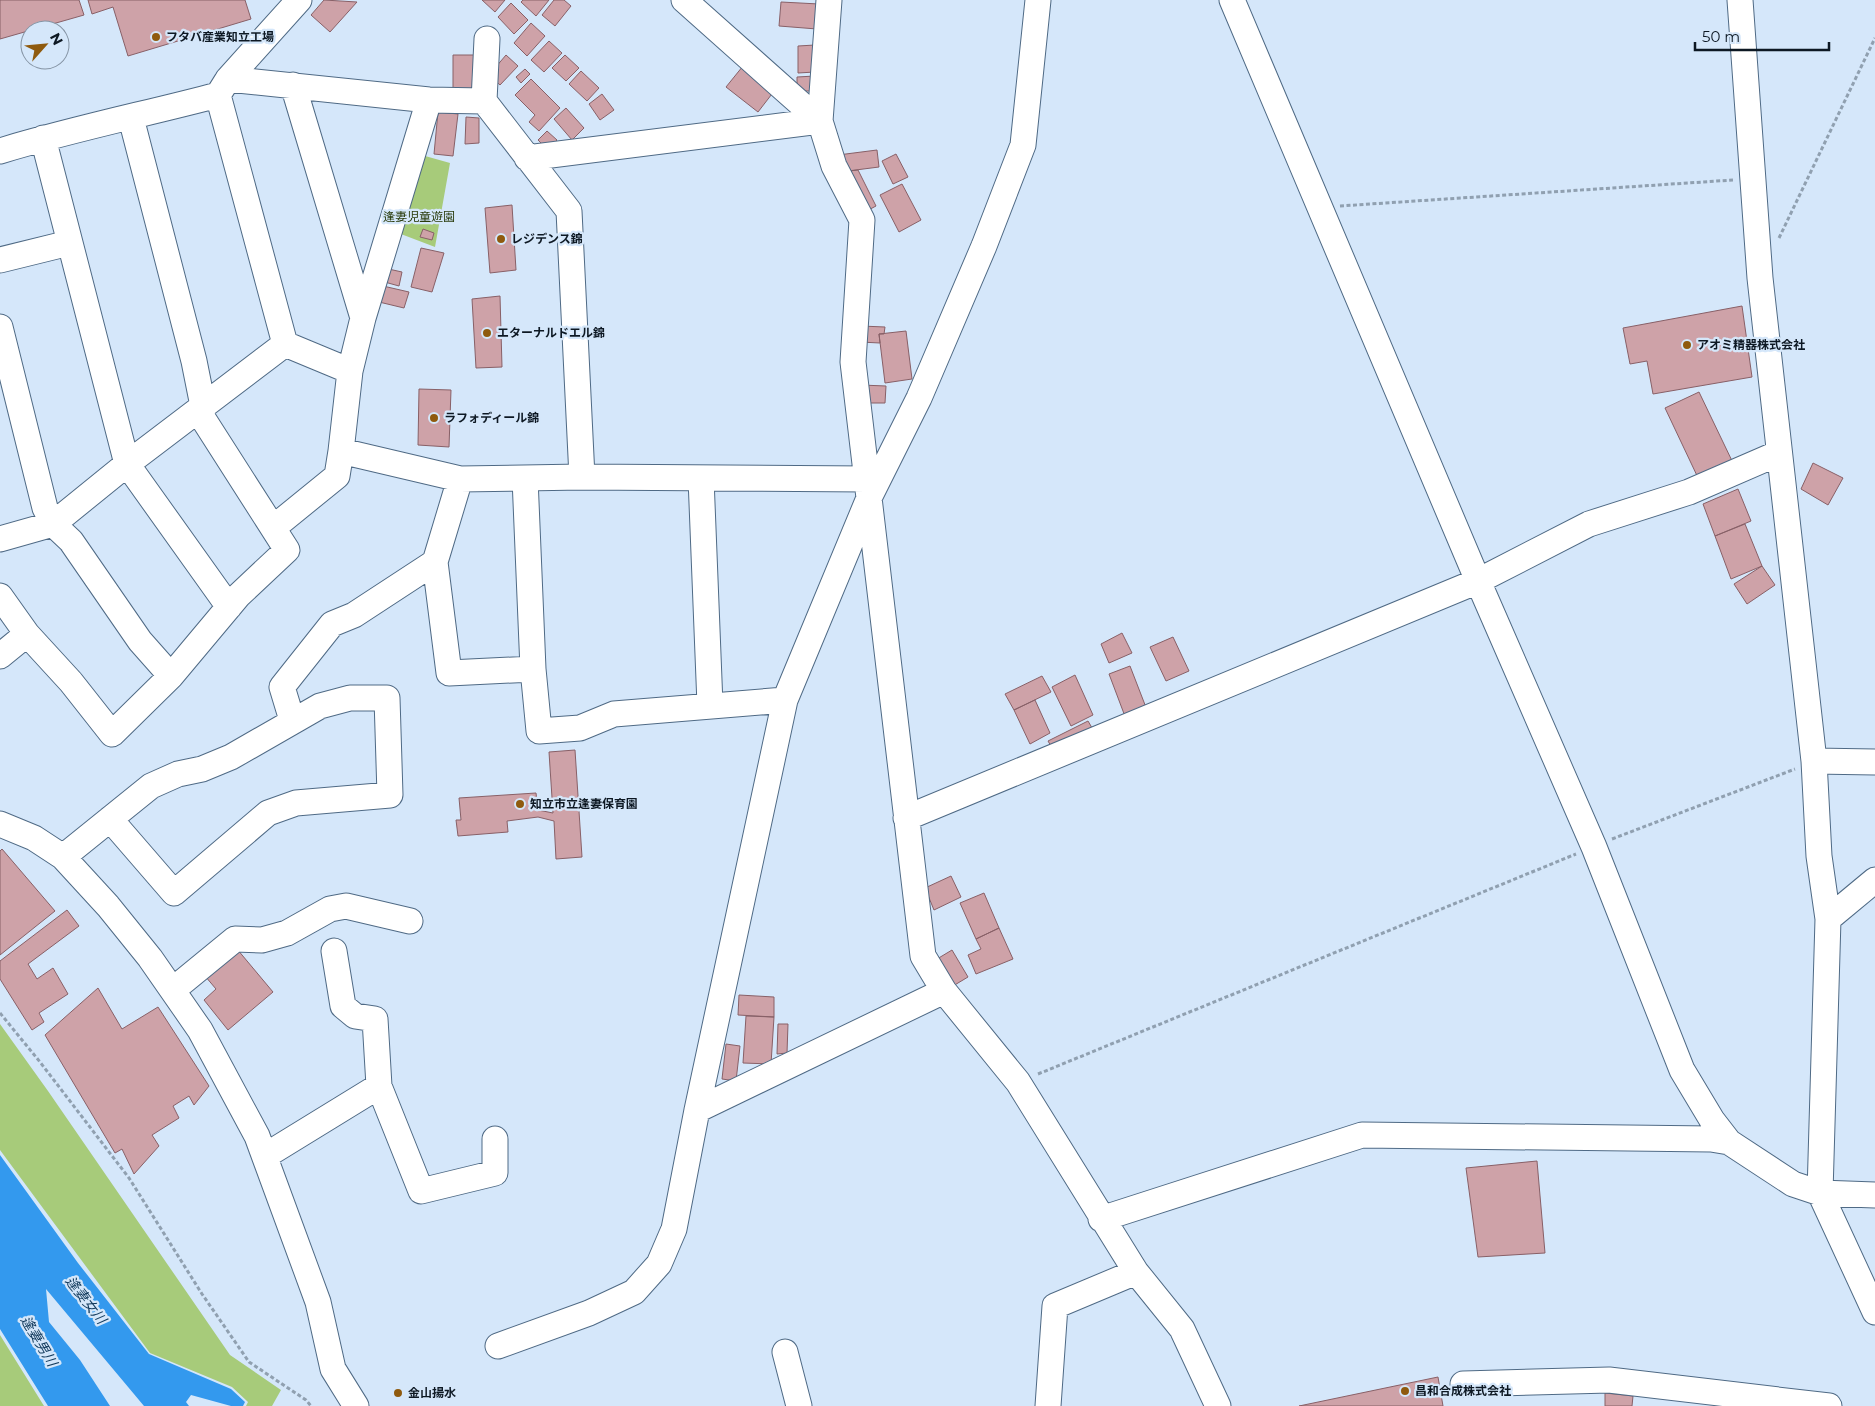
<svg xmlns="http://www.w3.org/2000/svg" width="1875" height="1406" viewBox="0 0 1875 1406" font-family="Montserrat,'Noto Sans JP',sans-serif">
	<style>
		.green { fill: #a7cb7a }
		.water { fill: #39e }
		.building { fill: #cea2a8; stroke: #886067 }
		.lines { fill: none; stroke-linecap: round; stroke-linejoin: round }
		.minor-casing { stroke: #4f6a85; stroke-width: 27 }
		.path { stroke: #90a0b0; stroke-width: 3; stroke-dasharray: 4 2.5; stroke-linecap: butt }
		.minor { stroke: #fff; stroke-width: 25 }
		.poi-dot { fill: #8f5a0e; stroke: #d5e7fa; stroke-width: 2 }
		.labels { text-anchor: middle; stroke-width: 4.5; stroke-linejoin: round; paint-order: stroke }
		.poi-label { font-size: 12px; font-weight: bold; fill: #0d1823; stroke: #d5e7fa; text-anchor: start }
		.park-label { font-size: 12px; fill: #2a3c0c; stroke: #d5e7fa }
		.water-label { font-size: 14px; font-style: italic; fill: #11395b; stroke: #d5e7fa }
	</style>
	<rect width="100%" height="100%" fill="#d5e7fa"/>
	<path class="green" d="M418,154L450,163L435,247L393,231Z
		M0,1024L48,1091L230,1355L281,1390L272,1406H246L248,1402L232,1387L150,1353L0,1150Z
		M0,1335L44,1406H0Z"/>
	<path class="water" d="M0,1155L78,1263L149,1354L231,1389L245,1402L243,1406H231L191,1395L186,1402L189,1406H144L46,1289L49,1322L80,1360L110,1406H48L0,1329Z"/>
	<path class="building" d="M0,0H79L84,15L0,39Z
		M88,0H245L251,19L128,56L113,7L92,14Z
		M324,0L357,2L330,32L311,15Z
		M482,0H505L495,12Z
		M523,0H549L536,16L521,2Z
		M554,0H564L571,6L555,26L542,15Z
		M781,2L819,4L817,29L779,26Z
		M511,3L528,20L514,34L498,17Z
		M531,23L545,36L527,56L514,43Z
		M549,41L562,53L544,72L531,60Z
		M815,45V72L798,73V46Z
		M453,55H476V93L453,94Z
		M506,55L518,66L500,85L489,75Z
		M565,55L579,68L566,81L552,68Z
		M743,66L775,90L758,112L726,87Z
		M525,69L530,74L521,83L516,77Z
		M581,71L599,88L587,101L569,84Z
		M815,76L814,91H797V77Z
		M531,79L560,108L539,131L529,122L535,115L515,95Z
		M602,94L614,110L600,120L589,104Z
		M566,108L584,128L572,140L554,119Z
		M438,112L458,114L453,156L434,154Z
		M466,117L479,118V143L465,144Z
		M547,131L557,140L548,150L538,140Z
		M877,150L879,167L840,172L838,155Z
		M896,154L908,177L893,184L882,161Z
		M858,170L876,206L861,214L840,172Z
		M902,184L921,220L899,232L880,195Z
		M512,205L516,270L490,273L485,208Z
		M423,229L434,233L432,240L420,237Z
		M421,248L444,253L432,292L411,287Z
		M384,268L402,272L399,286L381,281Z
		M383,286L409,292L404,308L379,302Z
		M500,296L502,367L476,368L472,299Z
		M1742,306L1752,377L1653,394L1647,361L1630,364L1623,328Z
		M861,326L885,327L884,334H879L880,343L860,342Z
		M906,331L912,379L885,383L879,334Z
		M861,385L886,386L885,403H860Z
		M419,389L451,390L449,447L418,445Z
		M1699,392L1734,465L1700,482L1665,408Z
		M1813,463L1843,478L1828,505L1801,489Z
		M1738,489L1751,521L1715,536L1703,504Z
		M1745,524L1762,566L1731,579L1715,536Z
		M1762,566L1775,585L1747,604L1734,584Z
		M1122,633L1132,653L1109,663L1101,644Z
		M1173,637L1189,671L1166,681L1150,647Z
		M1130,666L1147,710L1126,719L1109,674Z
		M1075,675L1093,715L1071,726L1052,687Z
		M1042,676L1051,692L1014,710L1005,694Z
		M1035,700L1050,733L1030,744L1014,710Z
		M1088,721L1095,733L1055,753L1048,741Z
		M575,750L582,857L556,859L554,821L538,817L507,821L508,832L458,836L456,820H461L459,798L536,793L538,810L553,813L549,752Z
		M2,849L55,911L0,955V851Z
		M951,876L961,897L934,910L925,888Z
		M984,893L999,928L976,939L960,903Z
		M67,910L79,926L28,964L37,979L53,968L68,994L39,1013L44,1022L32,1030L0,979V961Z
		M999,928L1013,959L976,974L968,955L981,949L976,939Z
		M237,949L273,992L228,1030L204,1000L216,989L205,976Z
		M952,950L968,977L953,986L937,959Z
		M98,988L122,1029L158,1007L209,1086L194,1105L189,1096L173,1106L179,1118L152,1135L159,1146L134,1174L122,1149L115,1153L45,1035Z
		M739,995L774,997V1017L738,1015Z
		M746,1016L774,1017L771,1064L743,1063Z
		M778,1024H788L787,1053L777,1054Z
		M726,1044L740,1046L736,1081L722,1079Z
		M1537,1161L1545,1253L1478,1257L1466,1168Z
		M1438,1377L1443,1406H1299Z
		M1605,1393L1633,1396L1632,1406H1605Z"/>
	<g class="lines">
		<defs>
			<path id="minor" d="M684,0L820,121
				M829,0L820,121L834,166L862,220L853,362L923,956L944,991L1018,1082L1136,1272L1182,1329L1218,1406
				M1232,0L1478,581L1594,847L1682,1070L1712,1120L1729,1142L1793,1184L1820,1193L1875,1195
				M1740,0L1760,278L1814,761L1819,856L1828,919L1820,1193L1875,1312
				M228,79L429,100L484,101L569,211L582,477
				M293,85L363,318
				M218,95L285,344
				M429,100L363,318L350,371L341,451L460,479L582,477L867,479
				M484,101L487,39
				M43,138L127,464L229,607
				M0,151C72,129 146,114 218,95L228,79L299,0
				M527,158L820,121
				M0,260L69,243
				M0,327L45,508L53,524L71,541L140,641L171,676
				M285,344L350,371
				M525,478L533,669L539,731L580,728L614,714L785,700
				M701,478L710,705
				M273,528L337,476L341,451
				M0,539L53,524L127,464L285,344
				M435,562L449,673L533,669
				M0,596L27,634
				M0,656L27,634L71,682L112,734L171,676L238,596L287,550L202,417L203,406L194,361L131,118
				M292,720L282,687L332,624L354,615L435,562L460,479
				M1814,761L1875,762
				M906,818L1478,581L1589,524L1689,492L1779,453
				M0,824L34,838L63,857L108,906L150,958L200,1030L257,1136L318,1302L333,1369L356,1406
				M63,857L151,786L178,774L202,769L231,757L320,706L350,698H387L390,795L296,803L268,813L174,893L110,819
				M1828,919L1875,880
				M174,989L235,939L262,940L287,933L330,909L346,906L410,921
				M379,1086L421,1191L495,1173V1139
				M697,1110L944,991
				M265,1156L379,1086L375,1019L355,1016L343,1006L334,951
				M1101,1219L1362,1135L1711,1139L1729,1142
				M498,1346L589,1313L634,1292L659,1264L674,1229L697,1110L785,700L869,498L919,398L984,246L1023,145L1038,0
				M785,1352L799,1406
				M1463,1384L1609,1380L1829,1406
				M1048,1406L1055,1306L1136,1272"/>
		</defs>
		<use href="#minor" class="minor-casing"/>
		<path class="path" d="M1340,206L1733,180
			M1779,238L1875,38
			M1612,839L1795,769
			M0,1013L40,1062L129,1178L202,1294L249,1362L306,1400L311,1406
			M1038,1074L1576,854"/>
		<use href="#minor" class="minor"/>
	</g>
	<g class="poi-dot">
		<circle cx="156" cy="37" r="5"/>
		<circle cx="501" cy="239" r="5"/>
		<circle cx="487" cy="333" r="5"/>
		<circle cx="1687" cy="345" r="5"/>
		<circle cx="434" cy="418" r="5"/>
		<circle cx="520" cy="804" r="5"/>
		<circle cx="1405" cy="1391" r="5"/>
		<circle cx="398" cy="1393" r="5"/>
	</g>
	<g class="labels">
		<g class="poi-label">
			<text x="166" y="41">フタバ産業知立工場</text>
			<text x="511" y="243">レジデンス錦</text>
			<text x="497" y="337">エターナルドエル錦</text>
			<text x="1697" y="349">アオミ精器株式会社</text>
			<text x="444" y="422">ラフォディール錦</text>
			<text x="530" y="808">知立市立逢妻保育園</text>
			<text x="1415" y="1395">昌和合成株式会社</text>
			<text x="408" y="1397">金山揚水</text>
		</g>
		<g class="park-label">
			<text x="419" y="221">逢妻児童遊園</text>
		</g>
		<g class="water-label">
			<text transform="translate(86 1300) rotate(52)" y="5">逢妻女川</text>
			<text transform="translate(39 1341) rotate(59)" y="5">逢妻男川</text>
		</g>
	</g>
	<g transform="translate(45 45) rotate(63)"><circle r="24" fill="#d5e7fa" stroke="#8594a4"/>
	<path d="M0-4L9 19L0 12L-9 19Z" fill="#8f5a0e"/>
	<text y="-8" font-size="14" font-weight="bold" text-anchor="middle" fill="#0d1823">N</text>
	</g>
	<path d="M1695 42v8h134v-8" fill="none" stroke="#0d1823" stroke-width="2.5"/>
	<text x="1702" y="42" font-size="15" fill="#0d1823" stroke="#d5e7fa" stroke-width="4" paint-order="stroke">50 m</text>
</svg>
